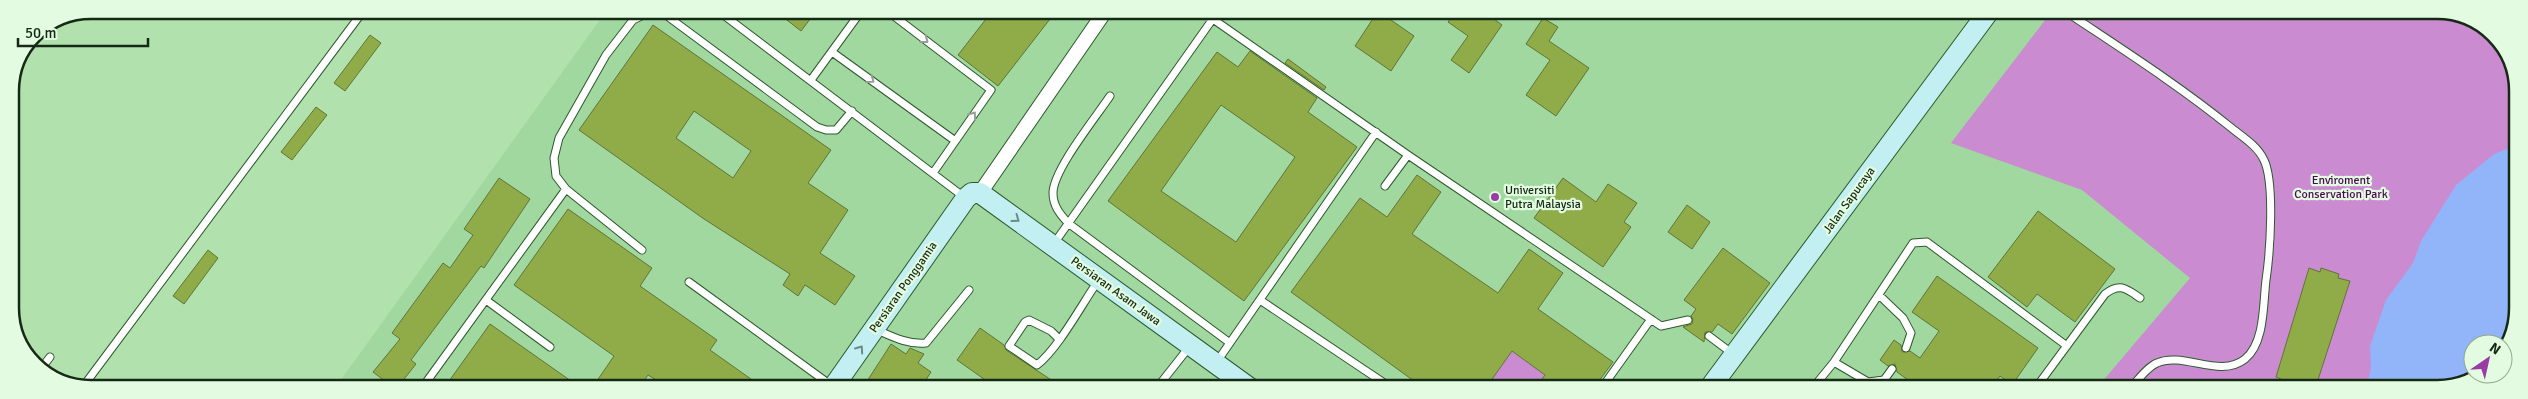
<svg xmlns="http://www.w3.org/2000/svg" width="2528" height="399" viewBox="0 0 2528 399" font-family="Signika,sans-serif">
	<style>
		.built { fill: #a1d89f }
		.green { fill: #ca8bd1 }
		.water { fill: #92b4f8 }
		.building { fill: #8fac48; stroke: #617438; fill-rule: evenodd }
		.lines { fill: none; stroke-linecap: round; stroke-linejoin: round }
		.lane-casing { stroke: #2c592c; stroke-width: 9 }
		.street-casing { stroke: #2c592c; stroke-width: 16 }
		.secondary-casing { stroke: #2c592c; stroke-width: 22 }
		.lane { stroke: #fff; stroke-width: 7 }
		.street { stroke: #fff; stroke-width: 14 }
		.secondary { stroke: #c1eff2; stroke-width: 20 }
		.oneway { stroke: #969f96 }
		.oneway2 { stroke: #6c8c84 }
		.poi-dot { fill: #9a3ca4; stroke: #e3fce1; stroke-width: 2 }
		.labels { text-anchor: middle; stroke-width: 4.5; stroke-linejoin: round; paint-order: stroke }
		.park-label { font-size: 12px; fill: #490750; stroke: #e3fce1 }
		.poi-label { font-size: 12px; fill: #162915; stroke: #e3fce1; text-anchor: start }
		.street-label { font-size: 12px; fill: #162915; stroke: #e3fce1 }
		.rim { fill: none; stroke: #162915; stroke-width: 2.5 }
	</style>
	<rect width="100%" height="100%" fill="#b1e2ae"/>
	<path class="built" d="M607,10L2447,11L2491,30L2516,75L2517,318L2503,345L2473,344V374H2477L2437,389L335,388Z"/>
	<path class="green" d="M2052,11H2447L2491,30L2516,75L2517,318L2503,345L2473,344V374H2477L2437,389H2096L2190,278L2082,190L1951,143Z
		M1512,351L1545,375L1535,389H1485Z"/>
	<path class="water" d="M2517,145V318L2503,345L2473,344V374H2477L2437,389H2366L2371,368L2370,346L2386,300L2413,263L2421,241L2456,185L2494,154Z"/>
	<path class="building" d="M774,10H817L801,31Z
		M993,10H1057L998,86L958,55Z
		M1456,10H1482L1502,25L1469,73L1451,60L1468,36L1448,22Z
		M1378,11L1414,36L1391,71L1355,46Z
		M1543,18L1558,27L1549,41L1589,68L1556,116L1526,95L1550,60L1526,44Z
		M653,25L831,150L808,183L848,210L820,253L855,276L835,305L805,285L798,296L783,285L790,274L704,219L579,130ZM694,111L751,151L733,178L676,138Z
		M370,35L381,43L345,91L334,83Z
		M1250,51L1317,98L1308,112L1357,147L1244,301L1108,201L1217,52L1238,67ZM1221,105L1295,157L1236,242L1161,191Z
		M1288,59L1326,87L1324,90L1285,63Z
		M316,107L327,115L292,160L281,152Z
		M1417,175L1441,192L1412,234L1498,293L1529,249L1563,273L1538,309L1613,362L1593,389H1535L1545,375L1512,351L1485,389H1425L1291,292L1360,198L1387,217Z
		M499,178L530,199L484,268L481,266L411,360L416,364L397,388H394L373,372L400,339L392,333L443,263L450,268L473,235L464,229Z
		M1563,178L1596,202L1608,184L1637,203L1624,222L1631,227L1603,267L1534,218Z
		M1687,205L1710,222L1692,249L1668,232Z
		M568,209L652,268L640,286L717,340L710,350L765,389L669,388L648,375L639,388H592L614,356L514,285Z
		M2038,211L2115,269L2075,322L2037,294L2027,307L1988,277Z
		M1723,248L1770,283L1732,334L1718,324L1712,332H1705L1704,342L1683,327L1692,324L1693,319L1691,316L1696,309L1684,300Z
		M208,250L218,258L184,304L173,296Z
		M2309,268L2320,272L2321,268L2339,274L2338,278L2350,281L2315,389L2304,386L2303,388L2276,377Z
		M1937,276L2038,348L2012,385L2000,376L1991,389H1902L1908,380L1897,372L1895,364L1888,366L1880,360L1894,340L1901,345L1902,352L1910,351L1920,358L1939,331L1912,312Z
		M490,324L581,388H444Z
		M980,328L1004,345L1006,350L1065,389H998L957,360Z
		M891,344L906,354L910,348L924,354L918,363L931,372L920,389H862Z"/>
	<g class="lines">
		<defs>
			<path id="lane" d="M659,10L817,127L826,130H836L852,111
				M717,10L964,197
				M886,10L991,90L933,173
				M1200,10L1408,155L1661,326L1688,320
				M2065,11C2120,48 2177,84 2229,126C2241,136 2257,145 2264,160C2275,183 2270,253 2266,280C2263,304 2265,343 2245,359C2220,379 2183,351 2157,363C2147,367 2137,381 2130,389
				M832,52L954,140
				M811,80L862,10
				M1110,96C1096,117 1053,170 1053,193C1053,206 1060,214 1068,223L1230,343
				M1385,186L1408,155
				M1053,245L1212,20
				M642,250L566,189L556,176L554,158L559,138L606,55L633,20L654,10
				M689,282L832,386
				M1879,295L1903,318L1911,333L1906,348
				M486,300L550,347
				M1260,300L1393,389
				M875,329C891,336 908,345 926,343L969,290
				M1709,336L1733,354
				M1059,339L1051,331L1029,320L1025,322L1009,346L1037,365C1058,349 1082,304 1098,281
				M1834,362L1868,382L1884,380L1892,369
				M1216,363L1376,132
				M40,370L50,357
				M82,388L364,10
				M422,388L566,189
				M1156,389L1190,346
				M1601,389L1651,319
				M1812,389L1834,362L1913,243L1927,242L2067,346
				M2035,389L2105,294C2120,282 2127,289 2140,298"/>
			<path id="street" d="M980,193L1106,10"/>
			<path id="secondary" d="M832,389L966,198L972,193H980L1251,389
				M1709,389L1989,11"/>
		</defs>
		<use href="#lane" class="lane-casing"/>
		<use href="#street" class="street-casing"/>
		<use href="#secondary" class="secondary-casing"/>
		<use href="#lane" class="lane"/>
		<use href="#street" class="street"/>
		<use href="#secondary" class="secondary"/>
	</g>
	<defs><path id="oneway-chevron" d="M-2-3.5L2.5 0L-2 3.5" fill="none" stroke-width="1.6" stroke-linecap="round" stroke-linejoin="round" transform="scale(1.25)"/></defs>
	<g class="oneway">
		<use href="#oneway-chevron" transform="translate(925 40) rotate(37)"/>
		<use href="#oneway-chevron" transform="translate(871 80) rotate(36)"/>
		<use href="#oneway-chevron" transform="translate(973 115) rotate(-54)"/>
	</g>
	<g class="oneway2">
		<use href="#oneway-chevron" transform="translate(1016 219) rotate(36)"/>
		<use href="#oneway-chevron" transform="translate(860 349) rotate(-55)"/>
	</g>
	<circle class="poi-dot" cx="1495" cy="197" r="5"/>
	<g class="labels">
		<g class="park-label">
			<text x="2341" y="184">Enviroment<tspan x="2341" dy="14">Conservation Park</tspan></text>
		</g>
		<g class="poi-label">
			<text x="1505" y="194">Universiti<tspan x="1505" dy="14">Putra Malaysia</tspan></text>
		</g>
		<g class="street-label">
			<text transform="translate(1849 200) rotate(-54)" y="4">Jalan Sapucaya</text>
			<text transform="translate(903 287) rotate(-55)" y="4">Persiaran Ponggamia</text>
			<text transform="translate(1116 291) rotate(36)" y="4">Persiaran Asam Jawa</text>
		</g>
	</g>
	<path d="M0 0H2528V399H0ZM91 19H2437A72 72 0 0 1 2509 91V308A72 72 0 0 1 2437 380H91A72 72 0 0 1 19 308V91A72 72 0 0 1 91 19Z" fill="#e3fce1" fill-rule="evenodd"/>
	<path class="rim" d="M91 19H2437A72 72 0 0 1 2509 91V308A72 72 0 0 1 2437 380H91A72 72 0 0 1 19 308V91A72 72 0 0 1 91 19Z"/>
	<g transform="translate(2488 359) rotate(34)"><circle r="24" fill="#e3fce1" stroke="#91a88f"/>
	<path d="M0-4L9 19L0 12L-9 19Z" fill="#9a3ca4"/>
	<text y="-8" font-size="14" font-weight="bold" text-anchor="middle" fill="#162915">N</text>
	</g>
	<path d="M18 38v8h130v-8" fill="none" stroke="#162915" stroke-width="2.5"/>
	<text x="25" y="38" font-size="15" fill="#162915" stroke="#e3fce1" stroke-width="4" paint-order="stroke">50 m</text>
</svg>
